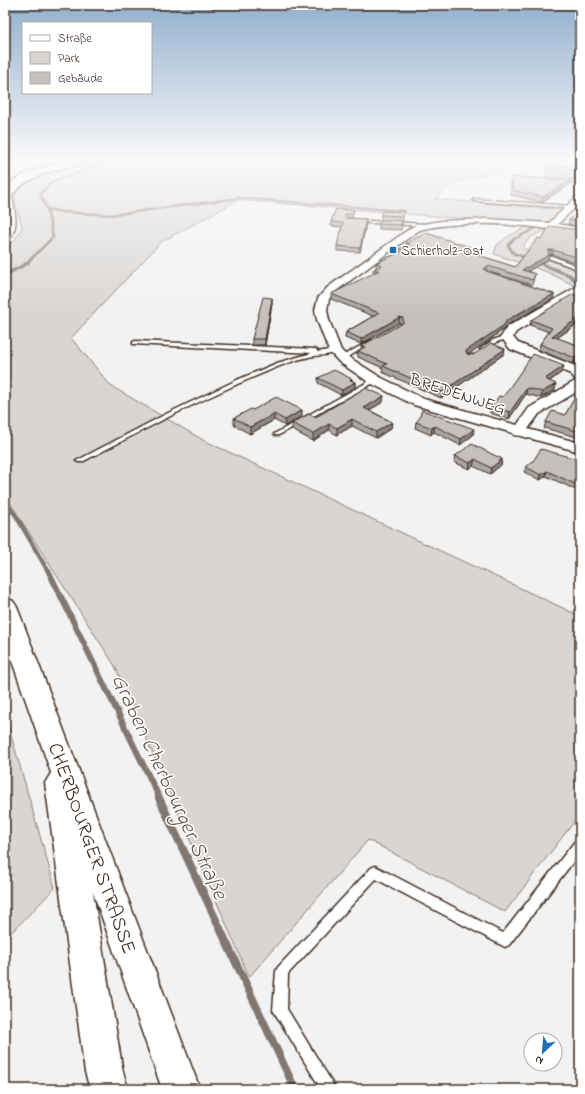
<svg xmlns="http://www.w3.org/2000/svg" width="585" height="1094" viewBox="0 0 585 1094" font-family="'Indie Flower',sans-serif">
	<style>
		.green { fill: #d8d5d2; stroke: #8a8078 }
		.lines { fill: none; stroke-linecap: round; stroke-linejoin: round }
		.stream-far4 { stroke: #827770; stroke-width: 2.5 }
		.stream-far3 { stroke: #827770; stroke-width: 3.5 }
		.stream-far2 { stroke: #827770; stroke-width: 4.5 }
		.stream-far1 { stroke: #827770; stroke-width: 6 }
		.stream { stroke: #827770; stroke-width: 8 }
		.lane-casing { stroke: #3b2a1e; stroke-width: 3 }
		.street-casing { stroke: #3b2a1e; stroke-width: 3 }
		.primary-casing { stroke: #3b2a1e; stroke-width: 3 }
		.highway-casing { stroke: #3b2a1e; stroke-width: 3 }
		.lane { fill: #fff; fill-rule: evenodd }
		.street { fill: #fff; fill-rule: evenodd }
		.primary { fill: #fff; fill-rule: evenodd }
		.highway { fill: #fff; fill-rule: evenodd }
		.wall { fill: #aaa5a3; stroke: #3b2a1e }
		.shaded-wall { fill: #8b8684; stroke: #3b2a1e }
		.building { fill: #c6c0bd; stroke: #3b2a1e }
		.poi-dot { fill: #1f6fb2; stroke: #fff; stroke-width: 1.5 }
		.labels { text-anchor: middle; stroke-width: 3; stroke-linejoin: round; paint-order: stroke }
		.far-poi-label { font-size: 14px; fill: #3b2a1e; stroke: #fff; text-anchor: start }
		.street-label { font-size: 17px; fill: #3b2a1e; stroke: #fff }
		.near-street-label { font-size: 20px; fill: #3b2a1e; stroke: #fff }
		.near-water-label { font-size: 22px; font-style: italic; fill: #65574e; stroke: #fff }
	</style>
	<rect width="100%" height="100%" fill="#f3f2f2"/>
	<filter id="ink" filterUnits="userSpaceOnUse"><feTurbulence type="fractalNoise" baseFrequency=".025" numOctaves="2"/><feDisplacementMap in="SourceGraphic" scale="8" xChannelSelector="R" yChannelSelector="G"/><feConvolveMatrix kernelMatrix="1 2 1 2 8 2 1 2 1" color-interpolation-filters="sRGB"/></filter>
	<g filter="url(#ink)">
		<path class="green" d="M89,161H534L452,183L435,199L562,210L548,224L535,222L481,220L238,200L161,242L71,338L111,386L203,440L580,616V814L505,912L368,840L249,977L115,666L10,503L5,500V247L15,240L22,228C21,220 14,203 15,197C16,178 73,166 89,161Z
			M531,225L551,228C542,232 526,237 523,247L531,253L580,271V283L575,286L547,272L494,254L497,245L507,237Z
			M5,714L55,888L5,939Z"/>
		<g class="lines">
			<path class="stream-far4" d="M47,209L62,212L111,215L239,198L405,211
				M529,259L513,253L508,245L514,239L538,227
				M536,262L542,264
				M26,264L53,237L47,209L40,194L52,182L111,161"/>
			<path class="stream-far3" d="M539,263L569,275L577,281
				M5,275L28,263"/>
			<path class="stream-far2" d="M5,503L15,514L49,573"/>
			<path class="stream-far1" d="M49,572L160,799"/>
			<path class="stream" d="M159,798L295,1089"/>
			<defs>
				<path id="lane" d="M560,180L580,181V183L561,182Z
					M474,199L570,206L572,207L570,208L475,201L473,200Z
					M353,220L426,224L428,225L426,226L355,222H353Z
					M548,256H552L580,267V270L548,258Z
					M507,335L509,336V338L497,342L485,350L480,349L493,340Z
					M371,340L374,342L373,343L344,359H340L339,358Z
					M135,341L315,349L317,350V352L335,349L338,351C331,356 317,355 309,357C295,360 281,365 268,371C204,397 143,430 82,462H78L76,461L78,460L168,413L237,380L277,363L312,353L133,344V342Z
					M375,378L378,380L377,381L279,435H275L274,434Z
					M580,839V853L509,945L505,947L376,879L288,974L287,1009L336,1089H321L273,1010L276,971L278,967L371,868L375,866L379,868L503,933L576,840Z"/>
				<path id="street" d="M580,195V203L558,224L580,228V234C533,225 470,219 423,229L418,231L336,291L329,299L327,310L329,320L341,350L347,356L380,377L424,399L517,425L529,408L575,381L580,380V390L539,414L528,429L580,443V452L521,436L514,435L513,433L414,405L370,383L339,362L329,351L317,320L315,310L318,298L328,287L412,227L417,225L441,221L488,219L549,223L577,196Z
					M580,285V293L516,332L513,337L518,343L580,368V380L575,379L571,374L510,349L501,337L507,327Z"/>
				<path id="primary" d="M5,598L13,601L17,607L200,1089H162L93,892L123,1072L128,1089H90L85,1072L45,783L51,773L5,641Z"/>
				<path id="highway" d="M66,161H82L81,163C56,170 28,175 12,195C14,212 20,225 9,240L5,241V189C20,171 45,167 66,161Z"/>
			</defs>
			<use href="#lane" class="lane-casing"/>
			<use href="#street" class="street-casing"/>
			<use href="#primary" class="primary-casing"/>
			<use href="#highway" class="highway-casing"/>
			<use href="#lane" class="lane"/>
			<use href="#street" class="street"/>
			<use href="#primary" class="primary"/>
			<use href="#highway" class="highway"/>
		</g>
		<path class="wall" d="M547,165L580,167V178L578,179L546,178L545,173Z
			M512,177L571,180L570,184L542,202L511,195V182Z
			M336,209L353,214L352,218H347L366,219V224L360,252L337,251V246L342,227L331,226V222Z
			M404,212L401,230L379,229V224L381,220V215Z
			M580,214V227L568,224L569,220Z
			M580,230V263L567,260L552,254L549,255L548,260L527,271L535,274L532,285L487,271H486L554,294L553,299L506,326L503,330L468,354H504L441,398L382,372L383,368L358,357V351L361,350V346L402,324L399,323L361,344L345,338L346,332L373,316L331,299V294L373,274V270L376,268V263L399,252V249L405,246L406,243L470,247L469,252L515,267L541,239Z
			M580,297V322L557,338L580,346V359L573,364L539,350L540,344L549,332L530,325L531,320Z
			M272,298V304L265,345H252V339Z
			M564,366L562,372L550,381L555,390L541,398L526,394L509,419L490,413L491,407L503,397Z
			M318,378L352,379V381L355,382V388L341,395L318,383Z
			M580,390V438L544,428L546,422L565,415Z
			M383,402L369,410L392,422L391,428L376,438L352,426L337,435L329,430L313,441L292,430V423Z
			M253,410L302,417L285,426L274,420L250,434L234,425V418Z
			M419,419L473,435L460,445L434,432L431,435L415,428L416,422Z
			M455,456L502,459L501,465L490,474L473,466L469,469L454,462Z
			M580,460V486L576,490L546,476L540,480L524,472L526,467Z"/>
		<path class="shaded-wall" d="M580,171V178L578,179Z
			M571,180L570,184L542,202L543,197Z
			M366,219V224L360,252V248Z
			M470,247L469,252L463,250Z
			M548,250H553L552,254L549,255L548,260L521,275L522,270Z
			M488,266L487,271L484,274V269Z
			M554,294L553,299L506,326L503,330L465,357L466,351L507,320Z
			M272,298V304L265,345V339Z
			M400,317L399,323L361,344V339Z
			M580,317V322L551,342L552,336Z
			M505,349L504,354L441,398L442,392Z
			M580,354V359L573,364L575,358Z
			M564,366L562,372L544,385L545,379Z
			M352,379V384L355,382V388L341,395L342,390L350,380Z
			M556,384L555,390L541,398L542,392Z
			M527,388L526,394L509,419L510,412Z
			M384,396L383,402L363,414L364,408Z
			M302,410V417L285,426V420Z
			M274,414V420L250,434V427Z
			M352,419V426L337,435V428Z
			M392,422L391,428L376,438V432Z
			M329,424V430L313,441V434Z
			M435,426L434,432L431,435L432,428Z
			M474,429L473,435L460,445L461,439Z
			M475,459L473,466L469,469L470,463Z
			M502,459L501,465L490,474L491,468Z
			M547,471L546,476L540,480L541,475Z
			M580,482V486L576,490L577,485Z"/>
		<path class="building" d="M547,165L580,167V171L548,169Z
			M512,177L571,180L543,197L512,190Z
			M336,209L354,210L353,214H345V218L366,219L360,248L337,246L343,223L331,222Z
			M382,211L404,212L403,216L381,215Z
			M576,214H580V222L569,220Z
			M380,220L402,221L401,225L379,224Z
			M550,226L580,230V258L569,255L553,250H548L549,255L522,270L535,274L533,280L488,266L484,269L486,271L554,294L507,320L504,325L466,351L467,354L473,355L491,343L505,349L442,392L383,366L387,364L358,351L365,347L361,346L403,323V318L400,317L361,339L346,332L379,313L331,294L380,270H373L382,265L376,263L405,250L399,249L410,244L406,243L426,233L470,247L463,250L515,267L538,238L541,239Z
			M573,294L580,297V317L552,336L580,346V354L575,358L540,344L552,328L531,320Z
			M263,297L272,298L265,339H252Z
			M533,354L564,366L545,379L556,384L542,392L527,388L510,412L491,407L499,396L503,397Z
			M334,370L352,379L350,380L355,382L342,390L318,378Z
			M365,388L384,396L364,408L392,422L376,432L352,419L337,428L329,424L313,434L292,423L309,414L316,417Z
			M579,390H580V432L546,422L552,411L565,415Z
			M276,397L302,410L285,420L274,414L250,427L234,418L251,409L253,410Z
			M422,410L474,429L461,439L435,426L432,428L416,422L419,419Z
			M472,444L502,459L491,468L475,459L470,463L455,456Z
			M541,449L580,460V482L577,485L547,471L541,475L526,467L533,461Z"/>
	</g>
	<linearGradient id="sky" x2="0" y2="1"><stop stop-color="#92b0ce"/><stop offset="0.51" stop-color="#faf9f9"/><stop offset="1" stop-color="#faf9f9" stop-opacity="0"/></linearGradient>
	<rect width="585" height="314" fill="url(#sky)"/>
	<rect class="poi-dot" x="389" y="246" width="8" height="8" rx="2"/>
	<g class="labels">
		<g class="far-poi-label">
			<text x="401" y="255">Schierholz-Ost</text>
		</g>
		<g class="street-label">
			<text transform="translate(458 393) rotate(18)" y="6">BREDENWEG</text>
		</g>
		<g class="near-street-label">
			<text transform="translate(93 848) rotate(70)" y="7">CHERBOURGER STRASSE</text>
		</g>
		<g class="near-water-label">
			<text transform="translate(171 786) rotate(65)" y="8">Graben Cherbourger Straße</text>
		</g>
	</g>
	<rect width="585" height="1094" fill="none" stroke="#fff" stroke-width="20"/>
	<rect x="10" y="10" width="565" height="1074" fill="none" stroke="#3b2a1e" stroke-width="1.5" filter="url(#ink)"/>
	<rect x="22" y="22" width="130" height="72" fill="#ffffff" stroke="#b1aaa5"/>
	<rect x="30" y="35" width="20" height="6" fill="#ffffff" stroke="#b1aaa5"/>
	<text x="58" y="42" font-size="12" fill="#3b2a1e">Straße</text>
	<rect x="30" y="52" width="20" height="12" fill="#d8d5d2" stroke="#b1aaa5"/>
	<text x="58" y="62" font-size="12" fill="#3b2a1e">Park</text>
	<rect x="30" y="72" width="20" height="12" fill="#c6c0bd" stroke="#b1aaa5"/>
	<text x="58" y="82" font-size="12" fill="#3b2a1e">Gebäude</text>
	<g transform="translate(543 1052) rotate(206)"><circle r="19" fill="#ffffff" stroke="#b1aaa5"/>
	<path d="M0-3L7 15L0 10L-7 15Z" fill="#1f6fb2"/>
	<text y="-6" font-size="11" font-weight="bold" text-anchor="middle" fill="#3b2a1e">N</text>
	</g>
</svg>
